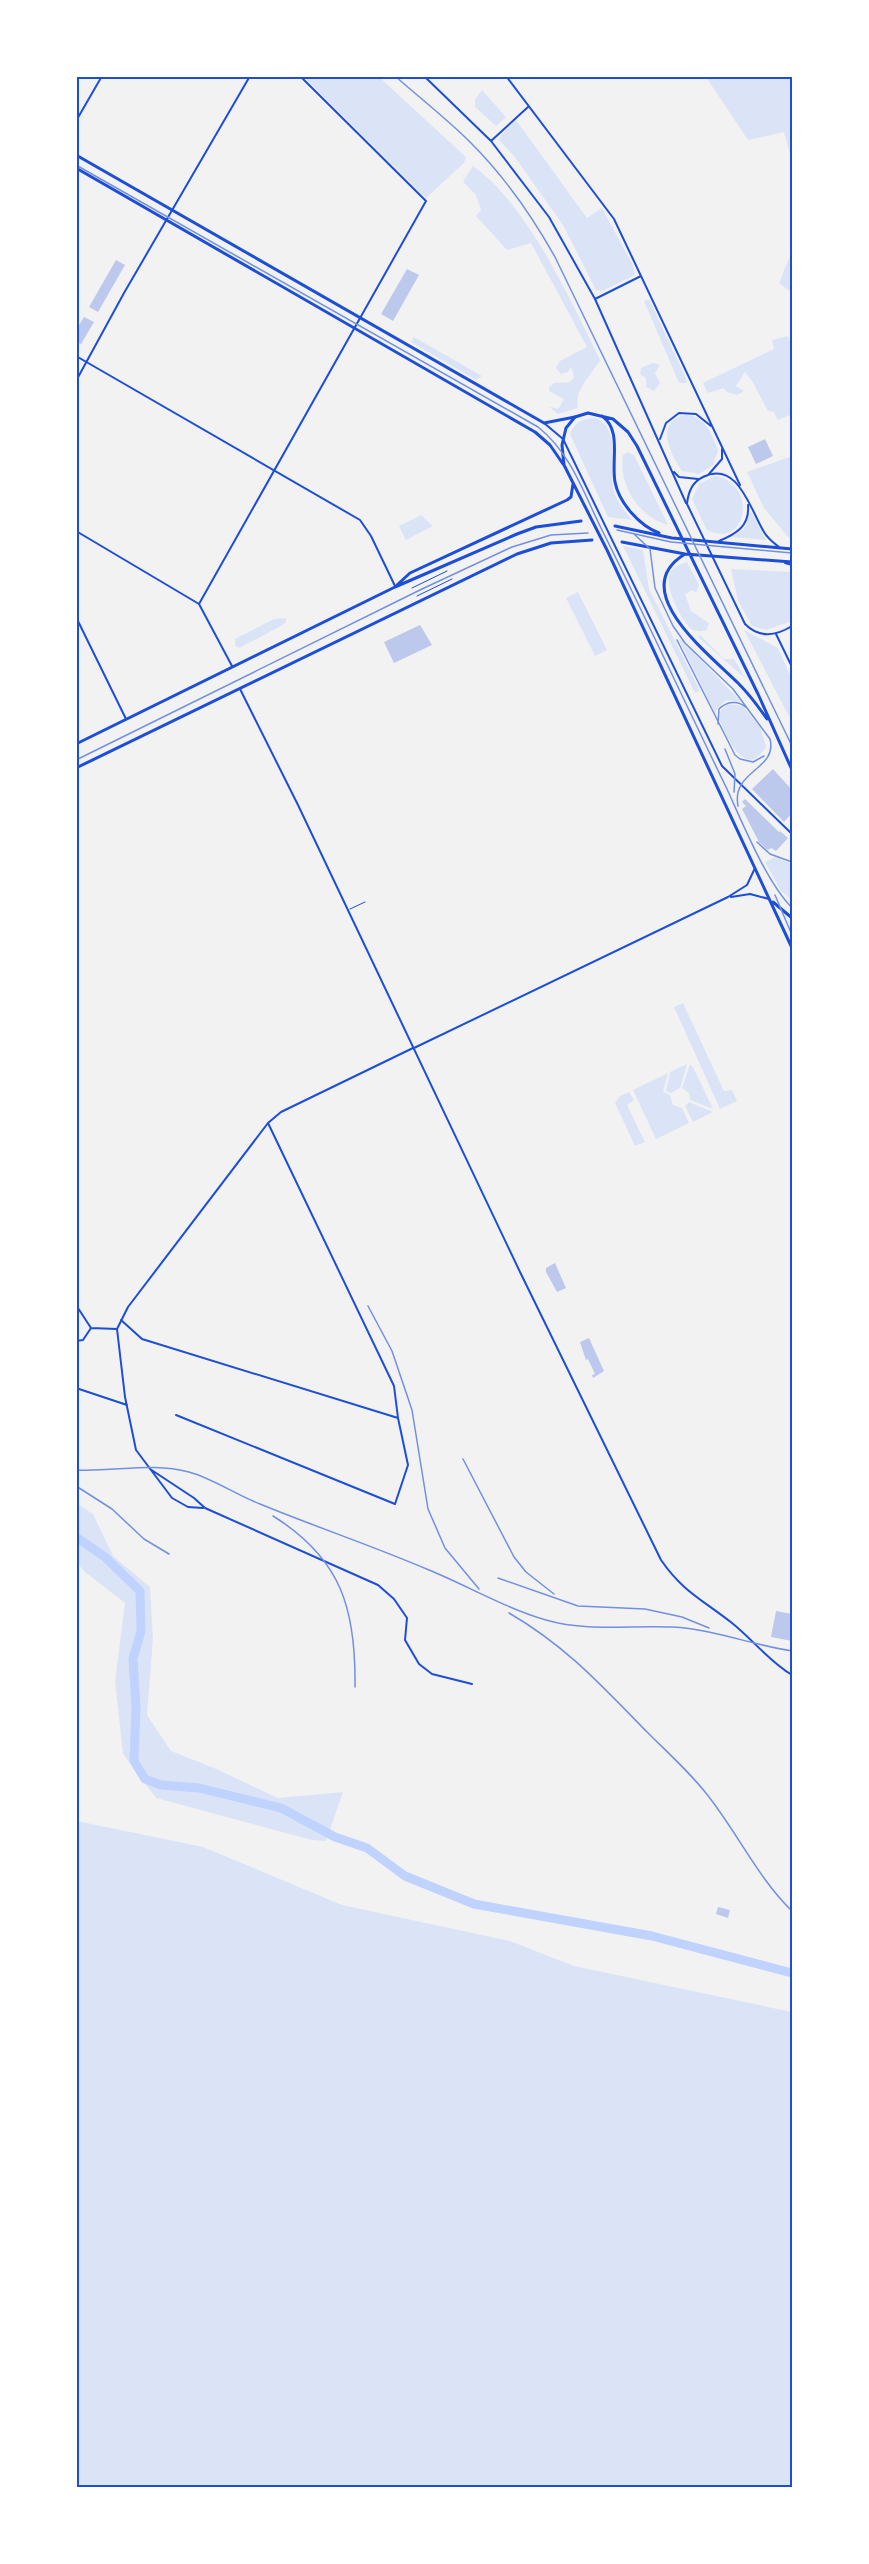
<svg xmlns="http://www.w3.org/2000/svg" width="869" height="2564" viewBox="0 0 869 2564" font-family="Rubik,sans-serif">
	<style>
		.green { fill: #dbe4f7 }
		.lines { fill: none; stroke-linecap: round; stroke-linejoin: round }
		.river { stroke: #bfd3fe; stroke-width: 9 }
		.building { fill: #bdc9ec }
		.path { stroke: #1d4ed8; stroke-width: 1 }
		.service { stroke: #1d4ed8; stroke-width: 1 }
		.minor { stroke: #1d4ed8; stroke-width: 2 }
		.tertiary { stroke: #1d4ed8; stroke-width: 2 }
		.secondary { stroke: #1d4ed8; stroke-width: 3 }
		.primary { stroke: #1d4ed8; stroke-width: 3 }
		.tram { stroke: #7290e2; stroke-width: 1.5 }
		.rail { stroke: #7290e2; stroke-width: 1.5 }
		.neatline { fill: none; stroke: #1d4ed8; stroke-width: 2 }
	</style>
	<rect width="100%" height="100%" fill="#f2f2f2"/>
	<path class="green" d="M304,77H379L466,157L464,163L426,198Z
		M706,77H792V162L784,132L748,140Z
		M482,90L506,117L496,126L475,107V99Z
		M516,120L587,218L600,209L603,210L633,265L635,275L602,291L596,290L563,225L514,156L499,140L501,135Z
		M473,166C528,205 570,299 600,360C592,375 574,389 578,408L558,414L548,406L558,409L564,399L549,391V387L554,383L570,382L574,377L571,367L568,372L561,374L556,368L560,361L587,347L531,243L507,250L476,216L481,210L476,195L463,182Z
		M792,251V293L779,283Z
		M649,299L686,378L687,383H679L644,301Z
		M788,336L792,347V414L778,420L774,412L768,411L752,381L745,372L736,386L744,391L737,395L727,392L724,388L708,393L703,383L774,349L772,340Z
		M414,337L482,376L476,380L411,342Z
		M653,363L660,365L655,373L660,383L654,391L646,387V378L640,374L641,368Z
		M685,415C705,415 711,433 718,450L713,465L699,474L682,471C670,453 654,422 685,415Z
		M593,418C621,423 610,467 613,488C615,500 625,511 632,520L608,517L570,434C574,423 582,419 593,418Z
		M628,452L634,455L668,525C639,517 618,485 623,455Z
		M792,456V538L788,537L764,508L747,472Z
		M715,476C759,484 747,550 707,530L692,499L699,484Z
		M751,511L766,540L732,537L744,529Z
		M421,515L433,526L406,540L399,526Z
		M623,546L643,550L649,589L700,691L695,693Z
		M687,562L699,585L696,593L693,590L685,594L691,611L709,623L707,630C702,631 698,632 693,630C683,625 665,587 669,576C671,568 679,564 687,562Z
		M731,569L792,572V621L766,630L752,626L738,601Z
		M578,592L607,650L595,656L566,598Z
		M286,618V622L281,626L239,648L235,646V639L274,619Z
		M744,630L778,648L792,680V722Z
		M700,635L724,659H734L745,678L698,637Z
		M681,639L741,702L726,700L716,710V715L679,640Z
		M728,704L743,706L760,727L766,746C747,782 726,738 719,718L721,710Z
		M775,857L792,864V900L781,891L765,862Z
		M683,1003L724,1091L732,1090L737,1101L720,1109L674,1007Z
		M687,1064L680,1088L671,1093L666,1091L670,1072Z
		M690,1064L693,1067L713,1109L690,1100L689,1093L682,1088Z
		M668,1073L663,1092L670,1095L673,1105L682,1108L689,1123L656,1139L633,1090Z
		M629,1092L634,1100L627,1105L645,1142L635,1146L615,1103L620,1096Z
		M689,1102L713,1112L693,1122L685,1106Z
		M76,1503L93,1514L113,1556L150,1587L153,1639L147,1715L171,1751L214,1768L278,1798L343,1792L326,1841L312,1840L156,1798L123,1754L115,1681L125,1603L85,1572L77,1562Z
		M77,1821L203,1847L342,1905L510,1941L574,1966L792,2012V2487H77Z"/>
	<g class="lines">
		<path class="river" d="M76,1537L105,1557L140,1591L141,1631L133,1659L136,1707L134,1761L145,1779L161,1785L199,1788L281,1808L335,1837L367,1848L405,1876L474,1904L652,1936L792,1973"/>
	</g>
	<path class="building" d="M116,260L125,265L98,312L89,307Z
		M407,269L419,275L393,321L381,314Z
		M84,317L94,322L81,344L76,342V330Z
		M765,439L773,456L756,464L748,447Z
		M420,625L432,645L394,663L384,642Z
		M773,769L792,790V813L784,822L752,789Z
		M745,799L779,832L780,831L788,838L776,851L771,848L768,850L759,842L742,809L746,806L742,802Z
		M555,1263L566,1288L557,1292L546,1272V1268Z
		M589,1338L604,1371L593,1378L592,1375L595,1374L588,1359L586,1360L580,1342Z
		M776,1611L792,1614V1641L771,1637Z
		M718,1907L730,1910L728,1918L716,1914Z"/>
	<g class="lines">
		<path class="path" d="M412,588L447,571
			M417,596L452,579"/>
		<path class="service" d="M350,909L365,902"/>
		<path class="minor" d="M424,76L491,141L549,217L595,299L686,503
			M506,76L614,219L740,485
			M76,121L102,76
			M491,141L528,107
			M595,299L641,276
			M76,381L124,293L250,76
			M544,423L563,439L722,766L792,834
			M660,439L666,423L679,413L696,414L711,426
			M674,472L679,477L698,479
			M709,474L722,459V449
			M199,604L426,201L300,76
			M76,617L126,719
			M76,1305L91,1328L117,1329
			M121,1320L142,1339L398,1418
			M117,1329L128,1307L268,1123L281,1112L413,1048
			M117,1329L125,1397L136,1450L172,1498L188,1507L203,1508
			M76,1341L83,1340L91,1328
			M76,1388L127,1405
			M176,1415L395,1504L408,1465L398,1418L394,1386L268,1123
			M150,1469L194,1498L205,1508L378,1585L394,1599L407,1618L405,1640L419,1664L432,1674L472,1684"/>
		<path class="tertiary" d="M76,356L360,520L371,536L395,586
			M76,531L199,604L232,666
			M719,541C736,534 750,526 748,505
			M780,548C774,543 768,539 764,532C750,509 738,460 703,477C692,482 688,493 687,504L745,624C759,638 776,636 792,626
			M785,563L792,565
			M776,634L792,667
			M240,689L298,805L520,1272L661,1560C683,1592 703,1600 732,1623C753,1640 769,1661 792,1675
			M731,897L750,894L769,899
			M414,1048L728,897L747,885L755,868"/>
		<path class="secondary" d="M76,155L544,423L575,417
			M76,168L535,432L550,445L563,464"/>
		<path class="primary" d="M602,416C622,430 611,460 615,482C619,503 640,526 659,533
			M615,526L672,538L792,549
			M622,542L685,554L792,562
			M685,554C625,590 710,655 738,683C749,694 758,706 767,719
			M397,585L410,573L567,500L571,497L573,484
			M76,744L395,587L517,534L536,527L581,521
			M76,768L517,554L551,543L592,540
			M792,770L758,694L637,446L628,432L613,419L588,413L575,417L566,428L562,445L564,465L607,550L792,948
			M773,902L792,918"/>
		<path class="tram" d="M76,165L538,427C571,453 584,494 602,530C645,616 685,703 727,789C743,824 766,881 792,908
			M617,530L671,542L792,553
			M634,534L650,549L655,588L673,626L685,643L733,689L770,739C778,770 731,770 738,806
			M677,640L735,755L740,759L753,762L764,756
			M718,724L719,709C727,701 738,700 747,708
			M725,749L735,774L734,792
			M76,760L422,589L512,547L551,535L588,533
			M757,842L770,854L792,862
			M775,895L792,935"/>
		<path class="rail" d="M395,76C421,99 447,119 471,143C505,177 532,216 555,257L792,746
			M368,1306L392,1351L412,1410L428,1509L445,1548L479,1589
			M463,1459L514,1557L526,1572L554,1594
			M76,1470C115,1472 152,1462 189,1472C214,1479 236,1495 260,1504C316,1527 373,1546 429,1570C468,1586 505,1608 546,1620C587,1632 630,1625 672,1627C713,1629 752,1645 792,1651
			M76,1486L112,1509L144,1539L169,1554
			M273,1516C342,1559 356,1610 355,1687
			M498,1578L578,1606L645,1609L682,1617L709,1628
			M509,1613C566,1646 601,1685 647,1732C669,1754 694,1776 712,1801C740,1838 760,1880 792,1911"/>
	</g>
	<rect width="869" height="2564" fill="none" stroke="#ffffff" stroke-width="156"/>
	<rect x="78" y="78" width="713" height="2408" class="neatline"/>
</svg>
